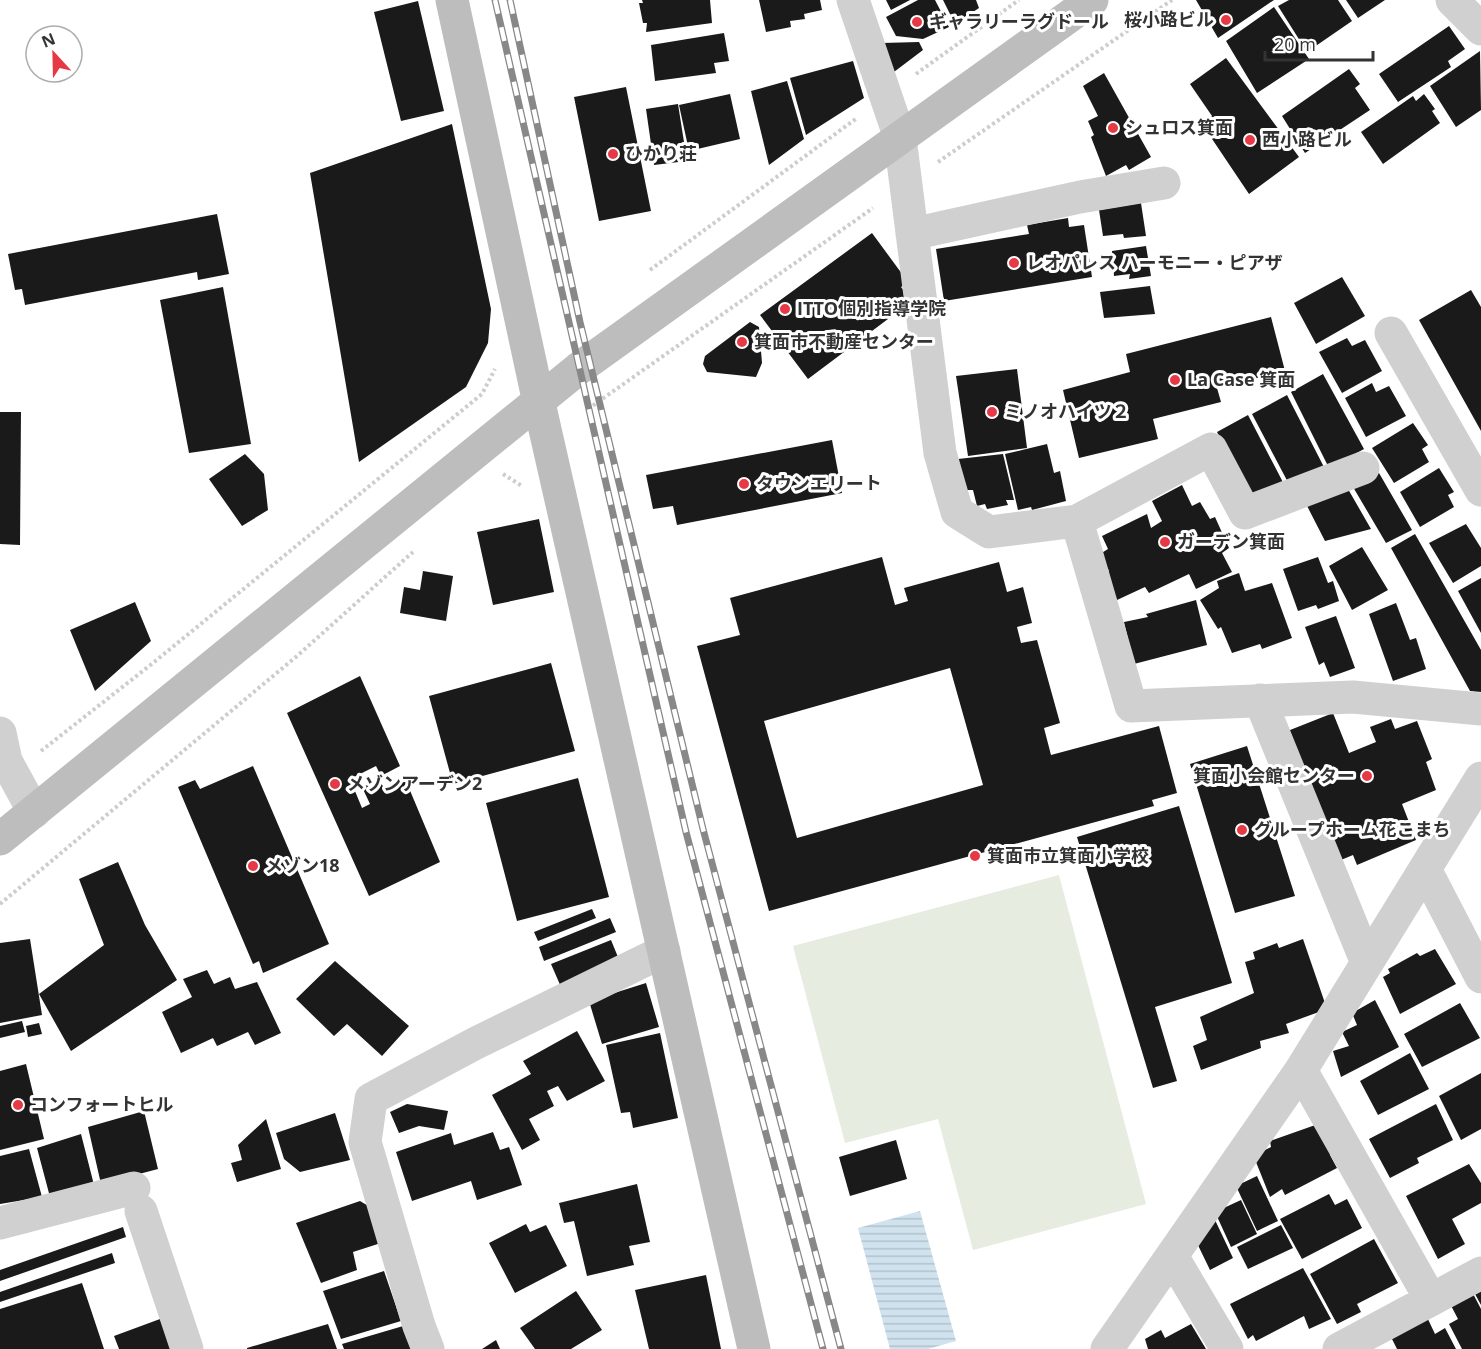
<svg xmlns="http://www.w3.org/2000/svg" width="1481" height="1349" viewBox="0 0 1481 1349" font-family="'Open Sans','Noto Sans JP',sans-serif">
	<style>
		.pitch { fill: #e6ecdf }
		.water { fill: url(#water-rules) }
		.building { fill: #1a1a1a; fill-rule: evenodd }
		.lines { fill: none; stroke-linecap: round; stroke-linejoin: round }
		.path { stroke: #cdcdcd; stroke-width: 4; stroke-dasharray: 3 3; stroke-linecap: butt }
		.street { stroke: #d0d0d0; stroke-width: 33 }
		.secondary { stroke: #bdbdbd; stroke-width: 33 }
		.rail-casing { stroke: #888; stroke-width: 7 }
		.rail { stroke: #fff; stroke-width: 4.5; stroke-dasharray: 14; stroke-linecap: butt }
		.poi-dot { fill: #e63946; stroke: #fff; stroke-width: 2 }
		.labels { text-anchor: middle; stroke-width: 6; stroke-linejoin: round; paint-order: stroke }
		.poi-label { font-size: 18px; font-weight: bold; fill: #333; stroke: #fff; text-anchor: start }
	</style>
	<defs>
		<pattern id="water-rules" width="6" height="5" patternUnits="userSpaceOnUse" patternTransform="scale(1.5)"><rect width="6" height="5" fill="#cfe2ee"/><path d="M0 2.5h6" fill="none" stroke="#b2c2cd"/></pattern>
	</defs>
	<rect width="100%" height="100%" fill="#fff"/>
	<path class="pitch" d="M1059,875L1146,1204L973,1250L938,1119L845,1143L793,946Z"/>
	<path class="water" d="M920,1211L956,1341L928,1349H890L858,1228Z"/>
	<path class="building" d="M642,0H710L712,23L646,32L647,23H643L639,3H643Z
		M759,0H820L822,10L804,14L805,19L790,21L791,27L766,32Z
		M886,0H910L891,10Z
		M918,0H935L949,27L923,39L896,36L886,17Z
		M943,0H976L979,8L955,24Z
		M1196,0H1274L1218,38Z
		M1289,0H1338L1352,21L1307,52L1278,6Z
		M1346,0H1385L1358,18Z
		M418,1L444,111L401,121L374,12Z
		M1274,7L1309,59L1257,93L1226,41Z
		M1449,26L1465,49L1448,61L1451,67L1398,102L1379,74Z
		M724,33L729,61L714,63L716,73L655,81L651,45Z
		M919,42L923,50L886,78L882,43Z
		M1480,51L1481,110L1456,127L1430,86Z
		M1226,58L1299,157L1249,194L1202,124L1212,116L1190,84Z
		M853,61L864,98L806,135L790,78Z
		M1349,69L1360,84L1355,88L1370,110L1305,153L1282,116Z
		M1104,73L1151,157L1129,170L1126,165L1106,176L1091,137L1094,135L1088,121L1098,116L1083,86Z
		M787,81L804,139L769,165L751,91Z
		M626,87L651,211L599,221L574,97Z
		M730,94L740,139L689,151L679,105Z
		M1424,94L1435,109L1432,111L1440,123L1383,164L1361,132L1413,96L1416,101Z
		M678,104L687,161L654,165L646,109Z
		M452,124L491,309L488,343L466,387L359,462L310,173Z
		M1141,203L1146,236L1124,238L1123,234L1103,236L1099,210Z
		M217,214L229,274L198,280L197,272L25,305L22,289L15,290L8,254Z
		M1068,218L1069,227L1084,225L1092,277L944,301L936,249L1029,234L1027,225Z
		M872,233L908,282L901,287L912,301L808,379L760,315Z
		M1146,246L1151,276L1129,279L1130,274L1114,276L1112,251Z
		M1342,277L1365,316L1316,344L1294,303Z
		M1150,286L1155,314L1104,318L1100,292Z
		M223,287L251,444L189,453L160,300Z
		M1471,290L1481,307V431L1419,320Z
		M1271,317L1285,371L1217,388L1221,402L1153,419L1158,439L1079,458L1063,390L1130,372L1126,354Z
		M750,322L759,327L762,363L756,377L707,372L703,364L705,356Z
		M1347,338L1352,346L1365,340L1382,371L1342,393L1319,352Z
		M1017,369L1027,448L968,456L956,376Z
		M1323,374L1364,449L1329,468L1291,392Z
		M1372,383L1376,392L1389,386L1406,416L1366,437L1345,398Z
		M1287,395L1326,471L1291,488L1252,414Z
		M0,412H21L20,545L0,544Z
		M1248,415L1287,490L1255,506L1217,432Z
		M1413,423L1428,445L1422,449L1429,462L1394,483L1372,448Z
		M832,440L842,493L677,525L673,506L653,509L646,475Z
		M1047,444L1054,473L1060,471L1066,501L1032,510L1031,507L1018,510L1005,454Z
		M245,454L264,474L268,510L242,526L209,479Z
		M1003,454L1014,500H1006L1008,505L987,509L985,504L977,506L973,490H964L958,459Z
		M1439,468L1454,492L1448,495L1454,507L1420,527L1400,492Z
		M1379,473L1412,530L1386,543L1353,487Z
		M1182,485L1192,506L1200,502L1210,519L1215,517L1229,548L1222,553L1232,572L1196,589L1189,574L1149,593L1145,587L1117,600L1104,573L1109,571L1100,554L1108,549L1102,536L1147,514L1151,528L1162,521L1152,501Z
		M1348,489L1371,529L1325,541L1305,502Z
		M539,519L554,592L493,605L477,532Z
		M1466,524L1481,548V566L1453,583L1429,543Z
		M1415,534L1481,650V692L1470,691L1391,548Z
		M1362,547L1388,590L1352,610L1329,566Z
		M882,557L895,605L908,601L904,588L999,562L1007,592L1023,587L1032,623L1017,627L1021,643L1037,640L1060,723L1044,728L1051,755L1159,726L1177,793L1152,800L1154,806L769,911L697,646L740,635L730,598ZM950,668L983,785L797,838L764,721Z
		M1318,557L1328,583L1333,581L1339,601L1318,609L1316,605L1298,611L1283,569Z
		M423,571L453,576L446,621L400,613L404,587L420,590Z
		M1239,573L1245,591L1272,583L1292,638L1262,649L1260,644L1232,653L1221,627L1218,629L1200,600L1219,588L1217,581Z
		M1481,578V633L1458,591Z
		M1196,600L1207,645L1134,664L1124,622L1148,617L1146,614Z
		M135,602L151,641L95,691L70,630Z
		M1396,603L1410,640L1416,638L1426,669L1393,681L1369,614Z
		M1336,616L1355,668L1330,677L1324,662L1319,665L1305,627Z
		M551,663L575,751L453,784L429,696Z
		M360,676L400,766L381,776L376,766L350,779L362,808L370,804L362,787L379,781L386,790L406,781L440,862L369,896L287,713Z
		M1333,713L1349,753L1376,742L1370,727L1391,719L1395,729L1417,721L1432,759L1426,762L1436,790L1402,804L1416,840L1357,865L1353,855L1341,860L1285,732Z
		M1247,746L1295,896L1235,913L1190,764Z
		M253,766L329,944L263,973L259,961L253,964L178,787L195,780L200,789Z
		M578,778L609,897L517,921L486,803Z
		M1179,806L1232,983L1155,1007L1177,1081L1153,1088L1077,837Z
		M118,862L145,925L177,980L71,1051L39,994L104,945L79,879Z
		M592,909L596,918L538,941L534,932Z
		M610,918L616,932L544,961L539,947Z
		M30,939L42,1015L0,1023V943Z
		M1303,939L1327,1009L1286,1024L1289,1033L1260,1041L1261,1048L1201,1070L1193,1046L1207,1040L1200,1017L1254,993L1245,962L1255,959L1253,952L1277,943L1279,948Z
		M611,940L620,962L561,987L551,964Z
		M1435,949L1456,984L1400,1014L1383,977L1390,973L1388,969L1417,953L1420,956Z
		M335,961L409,1026L382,1056L347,1024L334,1036L296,999Z
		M207,970L214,984L230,977L235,989L257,982L281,1033L255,1045L248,1032L217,1046L213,1038L181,1053L162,1012L192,997L183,979Z
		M646,983L659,1027L602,1044L589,1001Z
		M1375,1000L1399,1047L1341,1077L1333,1051L1349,1046L1342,1032L1357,1025L1352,1013Z
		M1460,1003L1480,1038L1422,1067L1404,1034Z
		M22,1021L25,1032L0,1038V1026Z
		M39,1023L42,1034L28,1037L26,1026Z
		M577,1031L605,1081L567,1101L558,1086L547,1091L554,1106L529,1119L540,1140L522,1150L492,1095L531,1074L523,1061Z
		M660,1033L678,1118L633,1128L630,1112L621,1113L606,1045Z
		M1410,1053L1429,1089L1378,1115L1360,1081Z
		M26,1064L44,1139L0,1150V1071Z
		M1481,1073V1129L1461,1140L1439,1096Z
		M407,1104L448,1111L444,1130L419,1126L399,1133L390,1112Z
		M1436,1104L1453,1140L1417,1158L1419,1163L1390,1178L1369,1139Z
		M144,1111L158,1169L101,1184L88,1127Z
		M335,1113L350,1160L300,1172L284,1159L276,1133Z
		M266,1119L281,1169L237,1182L231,1163L242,1160L238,1145Z
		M1321,1123L1337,1152L1330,1155L1337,1168L1285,1195L1282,1189L1270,1197L1256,1162L1263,1151L1271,1147L1270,1141Z
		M493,1132L500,1150L509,1147L522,1185L477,1200L471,1181L412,1201L396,1152L451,1133L454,1145Z
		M81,1134L94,1185L50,1197L37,1148Z
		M896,1140L907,1179L850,1196L839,1157Z
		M29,1149L42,1197L0,1204V1156Z
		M1469,1164L1481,1183V1203L1452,1219L1465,1244L1438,1259L1406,1196Z
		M1257,1176L1278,1221L1257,1231L1236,1186Z
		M637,1184L650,1242L629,1246L634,1265L587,1276L574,1221L564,1223L559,1203Z
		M1329,1194L1335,1205L1347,1199L1362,1228L1302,1259L1280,1219Z
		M1241,1200L1257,1234L1231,1247L1215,1212Z
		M360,1201L375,1210L384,1242L353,1252L357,1270L321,1283L296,1223Z
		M1215,1220L1233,1258L1210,1270L1195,1239Z
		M526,1224L530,1232L546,1225L567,1266L515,1293L489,1243Z
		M1281,1225L1293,1248L1248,1269L1237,1247Z
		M123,1227L126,1237L0,1281V1270Z
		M1374,1239L1398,1283L1357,1304L1361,1312L1337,1324L1310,1274Z
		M112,1253L115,1263L0,1302V1292Z
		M1303,1268L1331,1319L1309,1329L1304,1316L1256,1341L1253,1335L1248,1339L1230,1304Z
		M384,1271L401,1321L341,1339L323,1291Z
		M706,1275L721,1349H649L635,1290Z
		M82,1283L104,1349H0V1309Z
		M1469,1286L1481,1309V1349H1462L1449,1324L1458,1319L1447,1298Z
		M576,1291L602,1330L571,1349H535L520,1328Z
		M1481,1291V1305L1475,1294Z
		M1426,1315L1435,1334L1445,1328L1456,1349H1397L1389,1333Z
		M160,1319L173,1349H119L114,1336Z
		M328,1324L337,1349H247V1348Z
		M410,1324L418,1349H344L342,1344Z
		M1191,1324L1206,1349H1148L1145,1339L1161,1330L1165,1338Z
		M496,1340L500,1349H482Z"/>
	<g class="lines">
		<path class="path" d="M916,74L1019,0
			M938,162L1172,0
			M650,270L857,118
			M588,409L873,208
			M503,474L522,486
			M41,751L153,663L482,394L495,369
			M0,904L297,656L413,552"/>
		<path class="street" d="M853,0L900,138L940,453L957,512L989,532L1077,521L1131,706L1353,697L1481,709
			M1452,0L1481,29
			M912,234L1080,197L1164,183
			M1391,333L1481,490
			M1077,521L1211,449L1245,513L1363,468
			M1260,700L1367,963
			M0,733L6,761L34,812
			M1425,869L1481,977
			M1301,1070L1431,1300
			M141,1211L187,1349
			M0,1223L134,1188
			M1172,1256L1227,1349
			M428,1349L419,1326L365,1142L371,1099L476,1043L664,951
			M1107,1349L1301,1070L1481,778
			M1339,1349L1481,1273"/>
		<path class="secondary" d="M452,0L539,403L754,1349
			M0,839L578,369L1092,0"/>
		<defs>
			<path id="rail" d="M495,0L686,832L823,1349
				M510,0L580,322L703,829L841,1349"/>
		</defs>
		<use href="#rail" class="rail-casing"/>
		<use href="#rail" class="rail"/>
	</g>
	<g class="poi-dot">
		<circle cx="1226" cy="20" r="6"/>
		<circle cx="917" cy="22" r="6"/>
		<circle cx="1113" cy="128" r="6"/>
		<circle cx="1250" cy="140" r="6"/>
		<circle cx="613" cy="154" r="6"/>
		<circle cx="1014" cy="263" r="6"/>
		<circle cx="785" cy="309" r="6"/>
		<circle cx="742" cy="342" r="6"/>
		<circle cx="1175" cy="380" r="6"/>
		<circle cx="992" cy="412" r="6"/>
		<circle cx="744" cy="484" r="6"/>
		<circle cx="1165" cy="542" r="6"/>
		<circle cx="1367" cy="776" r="6"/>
		<circle cx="335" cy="784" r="6"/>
		<circle cx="1242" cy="830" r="6"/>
		<circle cx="975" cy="856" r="6"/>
		<circle cx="253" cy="866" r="6"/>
		<circle cx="18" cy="1105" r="6"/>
	</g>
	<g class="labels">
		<g class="poi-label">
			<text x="1214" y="26" text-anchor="end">桜小路ビル</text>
			<text x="929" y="28">ギャラリーラグドール</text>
			<text x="1125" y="134">シュロス箕面</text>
			<text x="1262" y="146">西小路ビル</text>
			<text x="625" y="160">ひかり荘</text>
			<text x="1026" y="269">レオパレス ハーモニー・ピアザ</text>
			<text x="797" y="315">ITTO個別指導学院</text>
			<text x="754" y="348">箕面市不動産センター</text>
			<text x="1187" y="386">La Case 箕面</text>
			<text x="1004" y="418">ミノオハイツ２</text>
			<text x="756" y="490">タウンエリート</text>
			<text x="1177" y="548">ガーデン箕面</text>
			<text x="1355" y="782" text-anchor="end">箕面小会館センター</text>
			<text x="347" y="790">メゾンアーデン2</text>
			<text x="1254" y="836">グループホーム花こまち</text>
			<text x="987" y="862">箕面市立箕面小学校</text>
			<text x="265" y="872">メゾン18</text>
			<text x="30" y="1111">コンフォートヒル</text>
		</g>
	</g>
	<g transform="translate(54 54) rotate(338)"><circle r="28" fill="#ffffff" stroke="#adadad" stroke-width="1.5"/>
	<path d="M0-4.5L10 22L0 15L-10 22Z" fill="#e63946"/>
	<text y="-9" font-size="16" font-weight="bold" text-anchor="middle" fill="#333333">N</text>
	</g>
	<path d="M1265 51v9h108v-9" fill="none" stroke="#333333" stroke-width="3"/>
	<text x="1274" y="51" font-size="18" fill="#333333" stroke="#ffffff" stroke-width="4.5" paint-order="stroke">20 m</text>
</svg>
